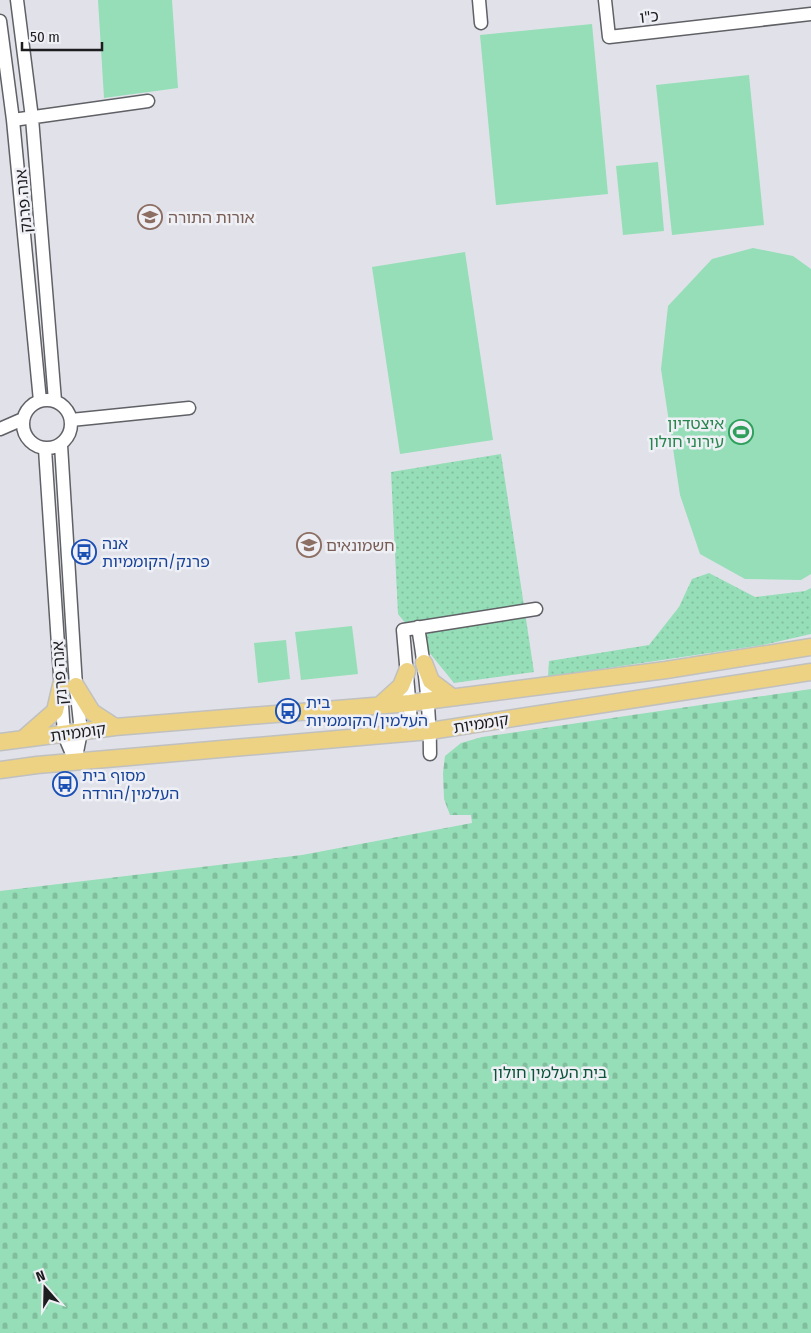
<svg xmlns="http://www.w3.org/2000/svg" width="811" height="1333" viewBox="0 0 811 1333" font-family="'Fira Sans Condensed','Noto Sans Hebrew',sans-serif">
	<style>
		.grass { fill: #95deb7 }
		.cemetery { fill: url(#cemetery-stones) }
		.park { fill: url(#park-dots) }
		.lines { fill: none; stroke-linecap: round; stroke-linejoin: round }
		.minor-casing { stroke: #606166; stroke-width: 15 }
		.major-casing { stroke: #c0c0c0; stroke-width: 19 }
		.minor { stroke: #fff; stroke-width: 12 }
		.major { stroke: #ecd282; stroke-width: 16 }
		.labels { text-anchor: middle; stroke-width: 5; stroke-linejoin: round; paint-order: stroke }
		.street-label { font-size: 16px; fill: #1d1d1f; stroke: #efeff6 }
		.education-label { font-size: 16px; fill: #785e54; stroke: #efeff6; text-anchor: start }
		.leisure-label { font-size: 16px; fill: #27864d; stroke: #efeff6; text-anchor: end }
		.transit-label { font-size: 16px; fill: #164399; stroke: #efeff6; text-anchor: start }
		.park-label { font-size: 16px; fill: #0a5437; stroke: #efeff6 }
	</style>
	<defs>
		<pattern id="cemetery-stones" width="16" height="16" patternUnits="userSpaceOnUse" patternTransform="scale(1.25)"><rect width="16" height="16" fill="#95deb7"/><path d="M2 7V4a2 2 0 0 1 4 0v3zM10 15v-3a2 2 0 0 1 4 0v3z" fill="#80be9d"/></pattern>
		<pattern id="park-dots" width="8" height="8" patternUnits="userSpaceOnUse" patternTransform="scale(1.25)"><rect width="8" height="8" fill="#95deb7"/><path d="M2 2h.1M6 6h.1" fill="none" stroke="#80be9d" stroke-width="1.8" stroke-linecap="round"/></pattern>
	</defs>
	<rect width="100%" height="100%" fill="#e1e2e9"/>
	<path class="grass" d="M98,0H172L178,88L104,98Z
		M592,24L608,194L496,205L480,35Z
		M749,75L764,225L672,235L656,85Z
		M658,162L664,231L623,235L616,166Z
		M753,248L793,256L811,269V574L801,580L745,579L700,554L680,495L661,369L668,306L712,259Z
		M465,252L493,440L400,454L372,267Z
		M352,626L358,674L301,680L295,632Z
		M286,640L290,679L258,683L254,643Z"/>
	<path class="cemetery" d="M811,689V1333H0V891L302,855L472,823L471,815H450L444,799L443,773L445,756L461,743L482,737Z"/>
	<path class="park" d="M501,454L534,672L454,683L398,614L391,472Z
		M709,573L755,597L805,591L811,588V634L763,645L548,677L549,661L649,645L679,607L692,579Z"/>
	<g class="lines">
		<defs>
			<path id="minor" d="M17,0L32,118L55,401
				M479,0L481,23
				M605,0L609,37L811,14
				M0,21L13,120L40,401
				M13,120L148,101
				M23 424a24 24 0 1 1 48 0a24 24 0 1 1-48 0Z
				M71,420L189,408
				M0,429L23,419
				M61,445L76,686L81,732L75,762
				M45,449L64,735L75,761
				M418,627C425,669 430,712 430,754
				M412,733L403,630L536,609"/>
			<path id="major" d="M424,663L431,681L452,697
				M76,686L92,712L115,727
				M380,705L401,686L407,671
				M23,739L55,711L61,685
				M0,742L115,727L410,703L666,670L811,647
				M0,770L37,765L430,731L811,672"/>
		</defs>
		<use href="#minor" class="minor-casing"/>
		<use href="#major" class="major-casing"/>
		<use href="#minor" class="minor"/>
		<use href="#major" class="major"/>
	</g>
	<defs>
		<symbol id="school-ring" viewBox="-11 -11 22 22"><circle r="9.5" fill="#efeff6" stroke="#8d6e63" stroke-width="1.5"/><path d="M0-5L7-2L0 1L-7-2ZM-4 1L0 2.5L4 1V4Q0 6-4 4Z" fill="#8d6e63"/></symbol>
		<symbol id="stadium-ring" viewBox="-11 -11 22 22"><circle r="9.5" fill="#efeff6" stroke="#2e9e5b" stroke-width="1.5"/><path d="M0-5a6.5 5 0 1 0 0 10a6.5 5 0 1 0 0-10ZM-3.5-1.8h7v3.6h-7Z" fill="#2e9e5b"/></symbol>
		<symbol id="bus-ring" viewBox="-11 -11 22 22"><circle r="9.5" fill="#efeff6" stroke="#1a4fb4" stroke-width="1.5"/><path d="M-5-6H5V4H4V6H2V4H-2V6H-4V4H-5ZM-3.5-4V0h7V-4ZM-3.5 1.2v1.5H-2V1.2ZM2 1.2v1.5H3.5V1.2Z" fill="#1a4fb4"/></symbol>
	</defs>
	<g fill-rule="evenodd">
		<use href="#school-ring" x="136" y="203" width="28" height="28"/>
		<use href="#stadium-ring" x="727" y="418" width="28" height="28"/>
		<use href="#school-ring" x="295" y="531" width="28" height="28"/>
		<use href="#bus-ring" x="70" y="538" width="28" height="28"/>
		<use href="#bus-ring" x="274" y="697" width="28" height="28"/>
		<use href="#bus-ring" x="51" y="770" width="28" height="28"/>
	</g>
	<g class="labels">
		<g class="street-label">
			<text transform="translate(649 16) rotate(-6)" y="6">כ"ו</text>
			<text transform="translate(23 201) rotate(-95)" y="6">אנה פרנק</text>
			<text transform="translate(59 673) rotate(-94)" y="6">אנה פרנק</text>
			<text transform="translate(481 723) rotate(-9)" y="6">קוממיות</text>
			<text transform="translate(78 732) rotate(-8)" y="6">קוממיות</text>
		</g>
		<g class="education-label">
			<text x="168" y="223">אורות התורה</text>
			<text x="326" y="551">חשמונאים</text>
		</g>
		<g class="leisure-label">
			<text x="724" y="429">איצטדיון<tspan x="724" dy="18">עירוני חולון</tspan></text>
		</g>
		<g class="transit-label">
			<text x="102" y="549">אנה<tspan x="102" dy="18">פרנק/הקוממיות</tspan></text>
			<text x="306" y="708">בית<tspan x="306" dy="18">העלמין/הקוממיות</tspan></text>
			<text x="82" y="781">מסוף בית<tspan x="82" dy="18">העלמין/הורדה</tspan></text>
		</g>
		<g class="park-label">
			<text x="550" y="1078">בית העלמין חולון</text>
		</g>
	</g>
	<g transform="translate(45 1288) rotate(340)" stroke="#efeff6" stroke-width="4" paint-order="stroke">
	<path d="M0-4L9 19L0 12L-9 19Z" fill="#1d1d1f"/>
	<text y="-8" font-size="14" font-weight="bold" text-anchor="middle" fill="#1d1d1f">N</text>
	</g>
	<path d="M22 42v8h80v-8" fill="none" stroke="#1d1d1f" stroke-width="2.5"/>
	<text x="30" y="42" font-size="15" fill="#1d1d1f" stroke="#efeff6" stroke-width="4" paint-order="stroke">50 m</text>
</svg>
